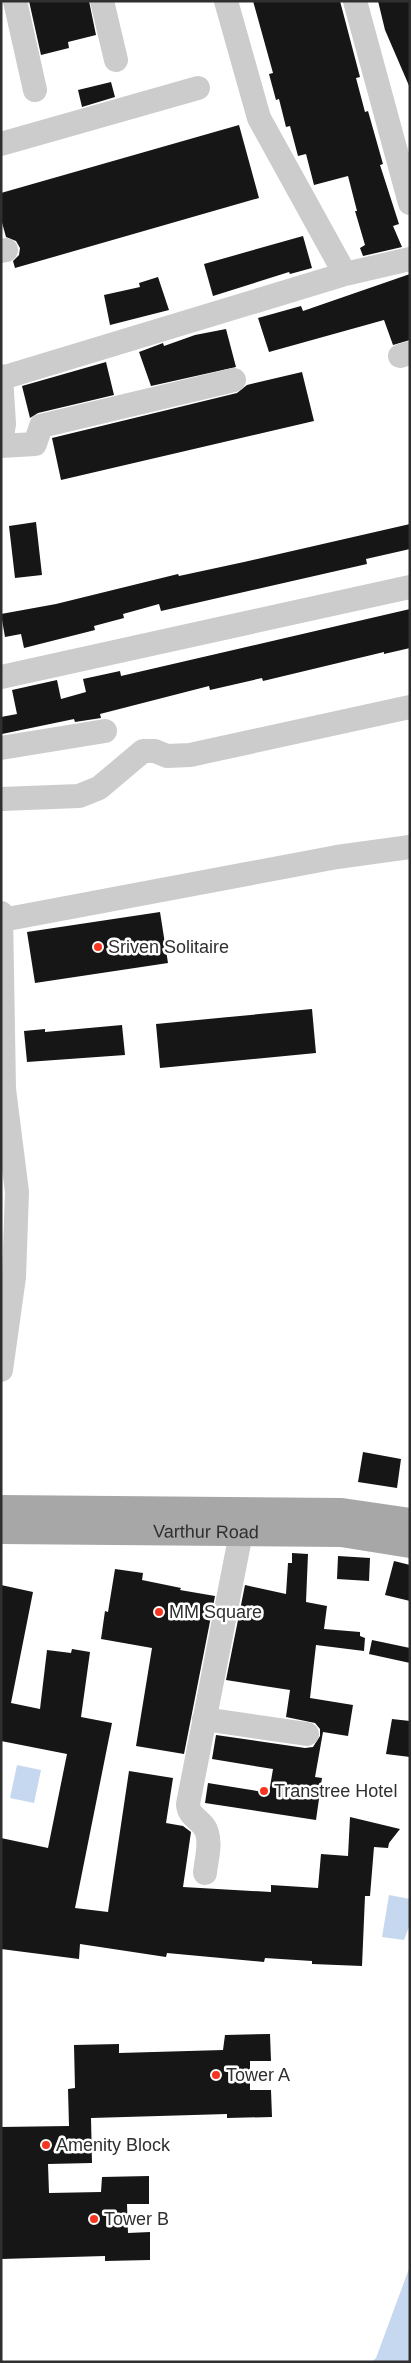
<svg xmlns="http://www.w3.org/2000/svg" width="411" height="2363" viewBox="0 0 411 2363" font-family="Helvetica,sans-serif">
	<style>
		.water { fill: #c6d8ef }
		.building { fill: #161616 }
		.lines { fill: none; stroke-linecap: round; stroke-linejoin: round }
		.minor { stroke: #ccc; stroke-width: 24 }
		.major { stroke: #a7a7a7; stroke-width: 28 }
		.poi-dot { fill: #f63521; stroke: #fff; stroke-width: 2 }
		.labels { text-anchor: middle; stroke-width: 5; stroke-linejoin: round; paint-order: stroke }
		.poi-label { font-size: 18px; fill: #2f2f2f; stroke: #fff; text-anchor: start }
		.street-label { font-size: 18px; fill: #2f2f2f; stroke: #fff }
	</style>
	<rect width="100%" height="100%" fill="#fff"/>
	<path class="water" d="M17,1765L41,1770L34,1803L10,1798Z
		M389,1895L410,1899V1924L404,1940L382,1937Z
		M410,2266V2362H372L376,2358Z"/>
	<path class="building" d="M29,1H89L96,35L68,42L69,48L41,55Z
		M253,1H340L360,77L356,78L365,112L368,111L383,164L380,165L399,224L393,226L402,247L363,256L360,248L365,245L355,211H357L348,176L314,185L306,154L298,156L290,126L286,127L279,99L276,100L269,74L273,73Z
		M378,1H410V88L385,30Z
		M111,82L115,97L82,107L78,90Z
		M239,125L259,198L15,268L13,261L19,255L20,248L16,241L6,237L1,219V193Z
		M303,236L312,268L290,274L289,272L213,296L204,264Z
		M410,274V340L393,345L384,320L269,352L258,318L301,306L303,311Z
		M158,277L169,310L110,325L104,295L140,287L139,283Z
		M226,329L236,367L151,386L139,352L163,343L164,346L195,335Z
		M106,362L114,395L38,413L30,418L22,386Z
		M302,372L314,421L61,480L52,438L237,393L247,385Z
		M36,522L42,575L15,578L9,526Z
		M410,524V549L366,559L367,564L161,611L159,604L123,614L124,618L94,626L95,630L24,648L21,634L5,637L1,614L56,604L178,574L179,576L244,562Z
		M410,609V648L384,654V652L263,681L262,678L210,690L209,686L100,714L101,718L75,722L74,719L2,734L1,717L17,714L12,690L57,680L61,699L86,692L83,679L120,671L121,676Z
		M160,912L168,963L35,983L27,932Z
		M312,1009L316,1053L160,1068L156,1024Z
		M122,1025L125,1055L27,1062L24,1031L45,1029V1032Z
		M363,1452L401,1459L397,1488L358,1482Z
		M292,1553L308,1554L306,1602L327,1606L324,1629L360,1632V1636L365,1638L364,1651L316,1645L310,1698L353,1705L348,1736L323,1732L315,1777L322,1778L316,1820L205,1803L208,1783L269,1793L273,1769L212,1759L216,1735L305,1748L313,1747L320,1736V1729L315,1723L286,1717L290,1690L226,1680L245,1585L286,1594L288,1563H292Z
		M338,1556L370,1558L369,1581L337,1579Z
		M394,1561L410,1565V1601L385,1595Z
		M115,1569L143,1573L142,1580L181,1588L180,1590L215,1596L184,1754L136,1746L152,1648L101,1639L105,1611L108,1612Z
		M1,1585L33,1592L11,1703L40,1709L47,1650L71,1653L72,1649L90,1652L81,1717L112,1723L75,1908L108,1912L129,1771L173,1778L166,1823L183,1826L191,1832L183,1887L271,1892V1885L318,1888L321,1854L348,1856L350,1817L400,1829L389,1843L388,1848L374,1847L370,1896H365L362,1966L312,1964V1961L265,1958L264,1962L167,1953L166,1957L80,1944L79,1959L1,1949V1838L48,1848L67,1754L1,1741Z
		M372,1640L410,1648V1663L369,1654Z
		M392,1719L410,1721V1757L386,1754Z
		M270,2034L271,2061H250V2090H271L272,2117L227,2118V2114L91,2118L92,2163L48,2164L49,2193L101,2192L102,2177L149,2176V2204H127L128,2233L150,2232V2260L105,2261V2256L1,2259V2127L69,2126L68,2089L75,2088L74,2045L119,2044V2053L223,2050L225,2035Z"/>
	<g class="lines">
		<path class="minor" d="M15,1L35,90
			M102,1L116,60
			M226,1L259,118L345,274
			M355,1L410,203
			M1,144L198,88
			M1,251L6,250
			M400,356L410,353
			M1,376L4,424L1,443
			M2,378L345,274L410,259
			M1,446L35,444L41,426L234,380
			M1,677L410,587
			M1,748L105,731
			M1,799L79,796L99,788L143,751H155L167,756L190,755L410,707
			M1,913L4,1089L17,1192L14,1277L1,1370
			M2,920L337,857L410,847
			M204,1719L307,1734
			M205,1873C206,1861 211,1845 207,1833C204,1820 188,1818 188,1804L241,1533"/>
		<g class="major">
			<path d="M1,1509L342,1512L410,1522"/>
			<path id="s1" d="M1,1530L341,1533L410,1544"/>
		</g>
	</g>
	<g class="poi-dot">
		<circle cx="98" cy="947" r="5"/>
		<circle cx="159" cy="1612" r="5"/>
		<circle cx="264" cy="1791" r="5"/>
		<circle cx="216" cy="2075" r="5"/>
		<circle cx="46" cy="2145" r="5"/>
		<circle cx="94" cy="2219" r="5"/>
	</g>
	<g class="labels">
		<g class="poi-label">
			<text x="108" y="953">Sriven Solitaire</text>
			<text x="169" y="1618">MM Square</text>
			<text x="274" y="1797">Transtree Hotel</text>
			<text x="226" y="2081">Tower A</text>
			<text x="56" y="2151">Amenity Block</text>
			<text x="104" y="2225">Tower B</text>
		</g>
		<g class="street-label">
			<text dy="6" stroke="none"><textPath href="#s1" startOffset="205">Varthur Road</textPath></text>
		</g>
	</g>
	<rect width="411" height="2363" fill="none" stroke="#2f2f2f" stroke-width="5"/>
</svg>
